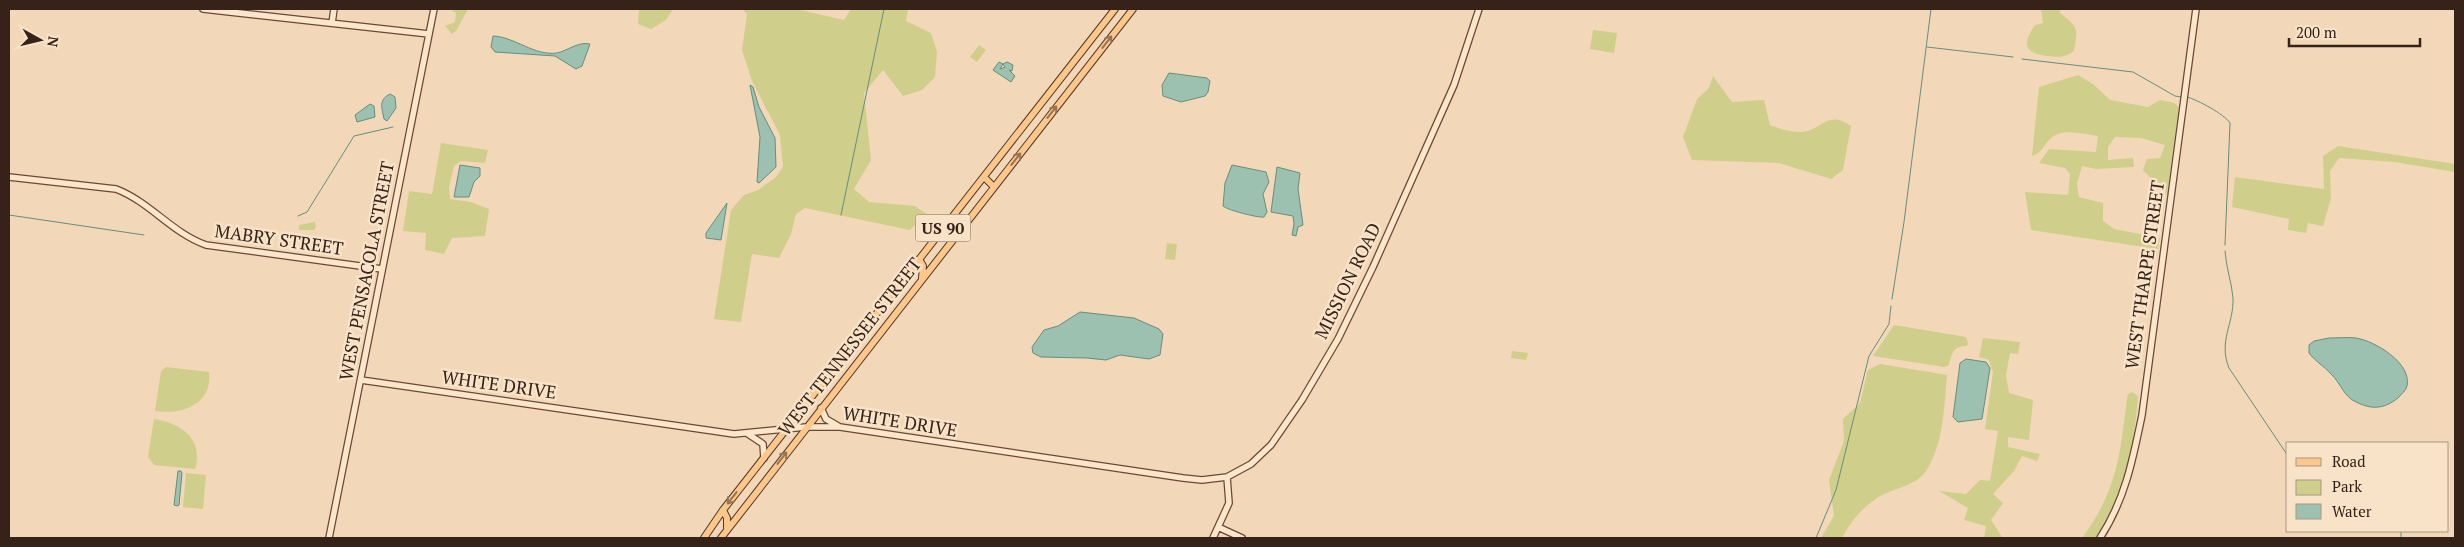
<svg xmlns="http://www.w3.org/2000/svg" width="2464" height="547" viewBox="0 0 2464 547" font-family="'PT Serif',serif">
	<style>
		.green { fill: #d0ce8b }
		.water { fill: #9dc1b1; stroke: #658e7e }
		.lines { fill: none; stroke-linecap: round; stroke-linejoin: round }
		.stream { stroke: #658e7e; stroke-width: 1 }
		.secondary-casing { stroke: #6a4835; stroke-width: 8 }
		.primary-casing { stroke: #553627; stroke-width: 8 }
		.secondary { stroke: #fce6cb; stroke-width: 5.5 }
		.primary { stroke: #fbc78a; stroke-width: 6 }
		.oneway { stroke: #987452 }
		.labels { text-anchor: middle; stroke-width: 5; stroke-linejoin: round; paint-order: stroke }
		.shield { fill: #f9e3c8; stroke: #705c4e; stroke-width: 1 }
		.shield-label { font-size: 16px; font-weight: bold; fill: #362219 }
		.street-label { font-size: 18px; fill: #362219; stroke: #f9e3c8 }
	</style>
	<rect width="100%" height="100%" fill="#f2d8b8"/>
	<path class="green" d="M450,9H468L456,31L452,34L445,26L455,22L456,13Z
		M639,9H673L666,20L651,29L638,24Z
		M735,9H796L844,20L851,9H908L906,21L931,33L937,52L935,77L922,90L903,96L883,70L864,93L871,160L854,189L869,202L915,206L938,222L934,229L917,223L910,230L805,208L796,214L791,234L779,258L752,254L741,322L714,319L731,210L744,195L758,190L776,177L783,167L780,135L752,81L742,50L747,14L743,10Z
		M2041,9H2060V13C2079,28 2078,28 2074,51C2065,58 2058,57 2047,56C2024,53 2022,44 2035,25L2043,23Z
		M1593,30L1617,33L1614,53L1590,49Z
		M979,45L986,50L977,62L970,57Z
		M2078,75L2093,84L2110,100L2148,107L2160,100L2174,103L2179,107L2167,195L2143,170L2147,159L2160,158L2165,145L2141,138L2115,137L2108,147V160L2133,158L2134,167L2096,169L2082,166L2077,184L2079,197L2103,203V221L2114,229L2160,238L2158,249L2031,230L2025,192L2068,195L2070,174L2065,168L2039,163L2049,149L2096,152L2098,136C2082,134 2061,127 2049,140C2043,147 2041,153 2032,156L2039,87Z
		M1713,76L1732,102L1764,100L1770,125C1780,129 1791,132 1801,132C1823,130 1827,109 1851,126L1843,170L1831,179L1779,163L1692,160L1683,137L1697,99L1709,88Z
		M441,143L488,150L485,163L461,161L454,166L449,188L450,199L471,202L489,209L485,236L452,238L444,254L425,250L426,233L403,231L409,191L432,194Z
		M2338,146L2455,164V172L2395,162L2339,158L2330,171L2331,198L2323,226L2308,223L2306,233L2288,230L2289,219L2232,207L2235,177L2324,189L2323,156Z
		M315,222L316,227L314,230H299V225Z
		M1167,243L1177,244L1175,260L1165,259Z
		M1894,325L1966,337L1968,343L1967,346C1953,346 1952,353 1949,365L1945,367L1873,356Z
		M1983,338L2020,342L2018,354L2010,353L2006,375L2009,393L2033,400L2029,440L2008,437V447L2040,454L2037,461L2022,456L2014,471L1993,494L2003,503L1991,520L2002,537L2001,538H1984L1986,526L1964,520L1968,508L1939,491L1966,494L1980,480L1990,481L1998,431L1985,429L1993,372L1989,360L1979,357Z
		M1512,351L1528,353L1526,360L1511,358Z
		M1880,364L1947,375C1944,407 1944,443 1926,471C1915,488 1888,488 1873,501C1859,511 1850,523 1842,538H1821L1834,516L1829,480L1844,441L1843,419L1860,403L1868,370Z
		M166,367L209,372C213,405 181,415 155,411L161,371Z
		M2132,392L2138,396C2134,448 2125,494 2095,538H2082C2117,491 2120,455 2127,399L2128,394Z
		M154,419C181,423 204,439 195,469L154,465L148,457Z
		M186,473L206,475L203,509L183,507Z"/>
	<path class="water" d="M493,36C515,37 534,56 557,53C567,51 579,41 590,44L582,66L576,69L555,56L495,52L491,47Z
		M999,62L1003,64L1000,69L1005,67L1003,64L1007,62L1013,65L1012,71L1009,70L1015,76L1011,82L993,70Z
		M1169,73L1207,78L1210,81L1208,92L1205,96L1181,102L1163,96L1162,85Z
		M750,85L753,87L759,107L775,138L776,167L759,183L757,182L760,137Z
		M390,94L395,97L396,108L387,121L384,119C382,108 378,100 390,94Z
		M370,104L374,106L375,117L357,122L355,115Z
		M460,165L480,168V176L474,182L469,197H454Z
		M1232,165L1266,172L1269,182L1263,194L1267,212L1264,217C1258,218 1227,210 1223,206L1225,183Z
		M1277,167L1300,173L1298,189L1303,225L1298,227L1296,236L1292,235L1294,224L1293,216L1271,212Z
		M727,203L721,240L706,238V233Z
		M1080,312L1134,318L1159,329L1163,334L1160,355L1149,359L1120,355L1106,360L1087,358L1041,357L1033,353L1032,347L1044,330L1058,326Z
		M2329,338C2338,338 2347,337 2356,338C2375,341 2412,363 2407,386C2406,391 2401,394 2398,398C2384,409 2372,410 2356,402C2344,397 2340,382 2331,374C2324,366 2316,362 2309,353V345L2314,341Z
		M1966,359L1986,362L1990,368L1982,419L1958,422L1953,417L1960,363Z
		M178,471H181L182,473L179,505L177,506L174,505Z"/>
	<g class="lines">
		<path class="stream" d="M1927,47L2013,57
			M2022,59L2133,72L2175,96L2181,97
			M2187,97C2198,100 2224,114 2230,123L2225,245
			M9,215L144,235
			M841,215L884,9
			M298,216L307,212L354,136L393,127
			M2225,251C2226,267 2232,284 2233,298C2234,324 2218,341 2229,368L2288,456
			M1892,299L1904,222L1931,9
			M1816,538L1836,490L1869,356L1889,324L1891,306
			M2401,538V531"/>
		<defs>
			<path id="secondary" d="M203,9L429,34
				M332,23L334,9
				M9,177L116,189C150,202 172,233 206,245L382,269
				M361,380L734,434L806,427H840L1183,478L1202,480L1227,477L1251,464L1271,445L1302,400L1338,339L1373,267L1454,85L1479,9
				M821,408L826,419L838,426
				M748,434L763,444L764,458
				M1218,527L1242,538
				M329,538L434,9
				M1213,538L1229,503L1227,477
				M2100,538C2125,500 2133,459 2142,415L2196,9"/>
			<path id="primary" d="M984,177L994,187
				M919,259L923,266L922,278
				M723,510L727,518V528
				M704,538L723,510L1115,9
				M721,538L1133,9"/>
		</defs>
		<use href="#secondary" class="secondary-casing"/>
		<use href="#primary" class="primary-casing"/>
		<use href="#secondary" class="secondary"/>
		<use href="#primary" class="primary"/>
	</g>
	<defs><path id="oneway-shaft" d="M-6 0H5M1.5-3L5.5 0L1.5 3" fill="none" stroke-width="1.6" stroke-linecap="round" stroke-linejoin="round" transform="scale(1.25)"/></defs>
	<g class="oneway">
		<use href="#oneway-shaft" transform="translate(1107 42) rotate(-52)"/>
		<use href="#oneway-shaft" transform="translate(1052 112) rotate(-52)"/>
		<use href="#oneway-shaft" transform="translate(1016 159) rotate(-52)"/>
		<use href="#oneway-shaft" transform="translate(782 458) rotate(-52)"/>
		<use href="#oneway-shaft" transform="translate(732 498) rotate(128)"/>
	</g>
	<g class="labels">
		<rect class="shield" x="915.5" y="214.5" width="55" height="27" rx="4"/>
		<g class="shield-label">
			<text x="943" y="234">US 90</text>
		</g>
		<g class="street-label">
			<text transform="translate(279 240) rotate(8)" y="6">MABRY STREET</text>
			<text transform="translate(367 271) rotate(-79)" y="6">WEST PENSACOLA STREET</text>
			<text transform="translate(2145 275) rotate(-82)" y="6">WEST THARPE STREET</text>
			<text transform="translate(1348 281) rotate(-64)" y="6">MISSION ROAD</text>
			<text transform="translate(850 347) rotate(-52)" y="6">WEST TENNESSEE STREET</text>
			<text transform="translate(499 385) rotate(8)" y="6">WHITE DRIVE</text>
			<text transform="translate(900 422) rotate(9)" y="6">WHITE DRIVE</text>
		</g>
	</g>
	<rect width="2464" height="547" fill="none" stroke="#362219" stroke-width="20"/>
	<rect x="2286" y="442" width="162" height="90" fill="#f9e3c8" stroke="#ab9682"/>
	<rect x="2296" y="458" width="25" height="8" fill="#fbc78a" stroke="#ab9682"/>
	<text x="2332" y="467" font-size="15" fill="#362219">Road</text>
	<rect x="2296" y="480" width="25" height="15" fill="#d0ce8b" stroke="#ab9682"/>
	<text x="2332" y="492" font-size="15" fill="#362219">Park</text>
	<rect x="2296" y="504" width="25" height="15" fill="#9dc1b1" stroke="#ab9682"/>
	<text x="2332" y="517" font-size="15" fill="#362219">Water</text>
	<g transform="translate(40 40) rotate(98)" stroke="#f9e3c8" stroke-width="4" paint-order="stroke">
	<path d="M0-4L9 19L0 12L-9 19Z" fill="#362219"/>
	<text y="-8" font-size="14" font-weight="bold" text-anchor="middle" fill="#362219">N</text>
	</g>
	<path d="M2289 38v8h131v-8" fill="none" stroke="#362219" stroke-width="2.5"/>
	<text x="2296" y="38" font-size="15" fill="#362219" stroke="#f9e3c8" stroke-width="4" paint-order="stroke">200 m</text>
</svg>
